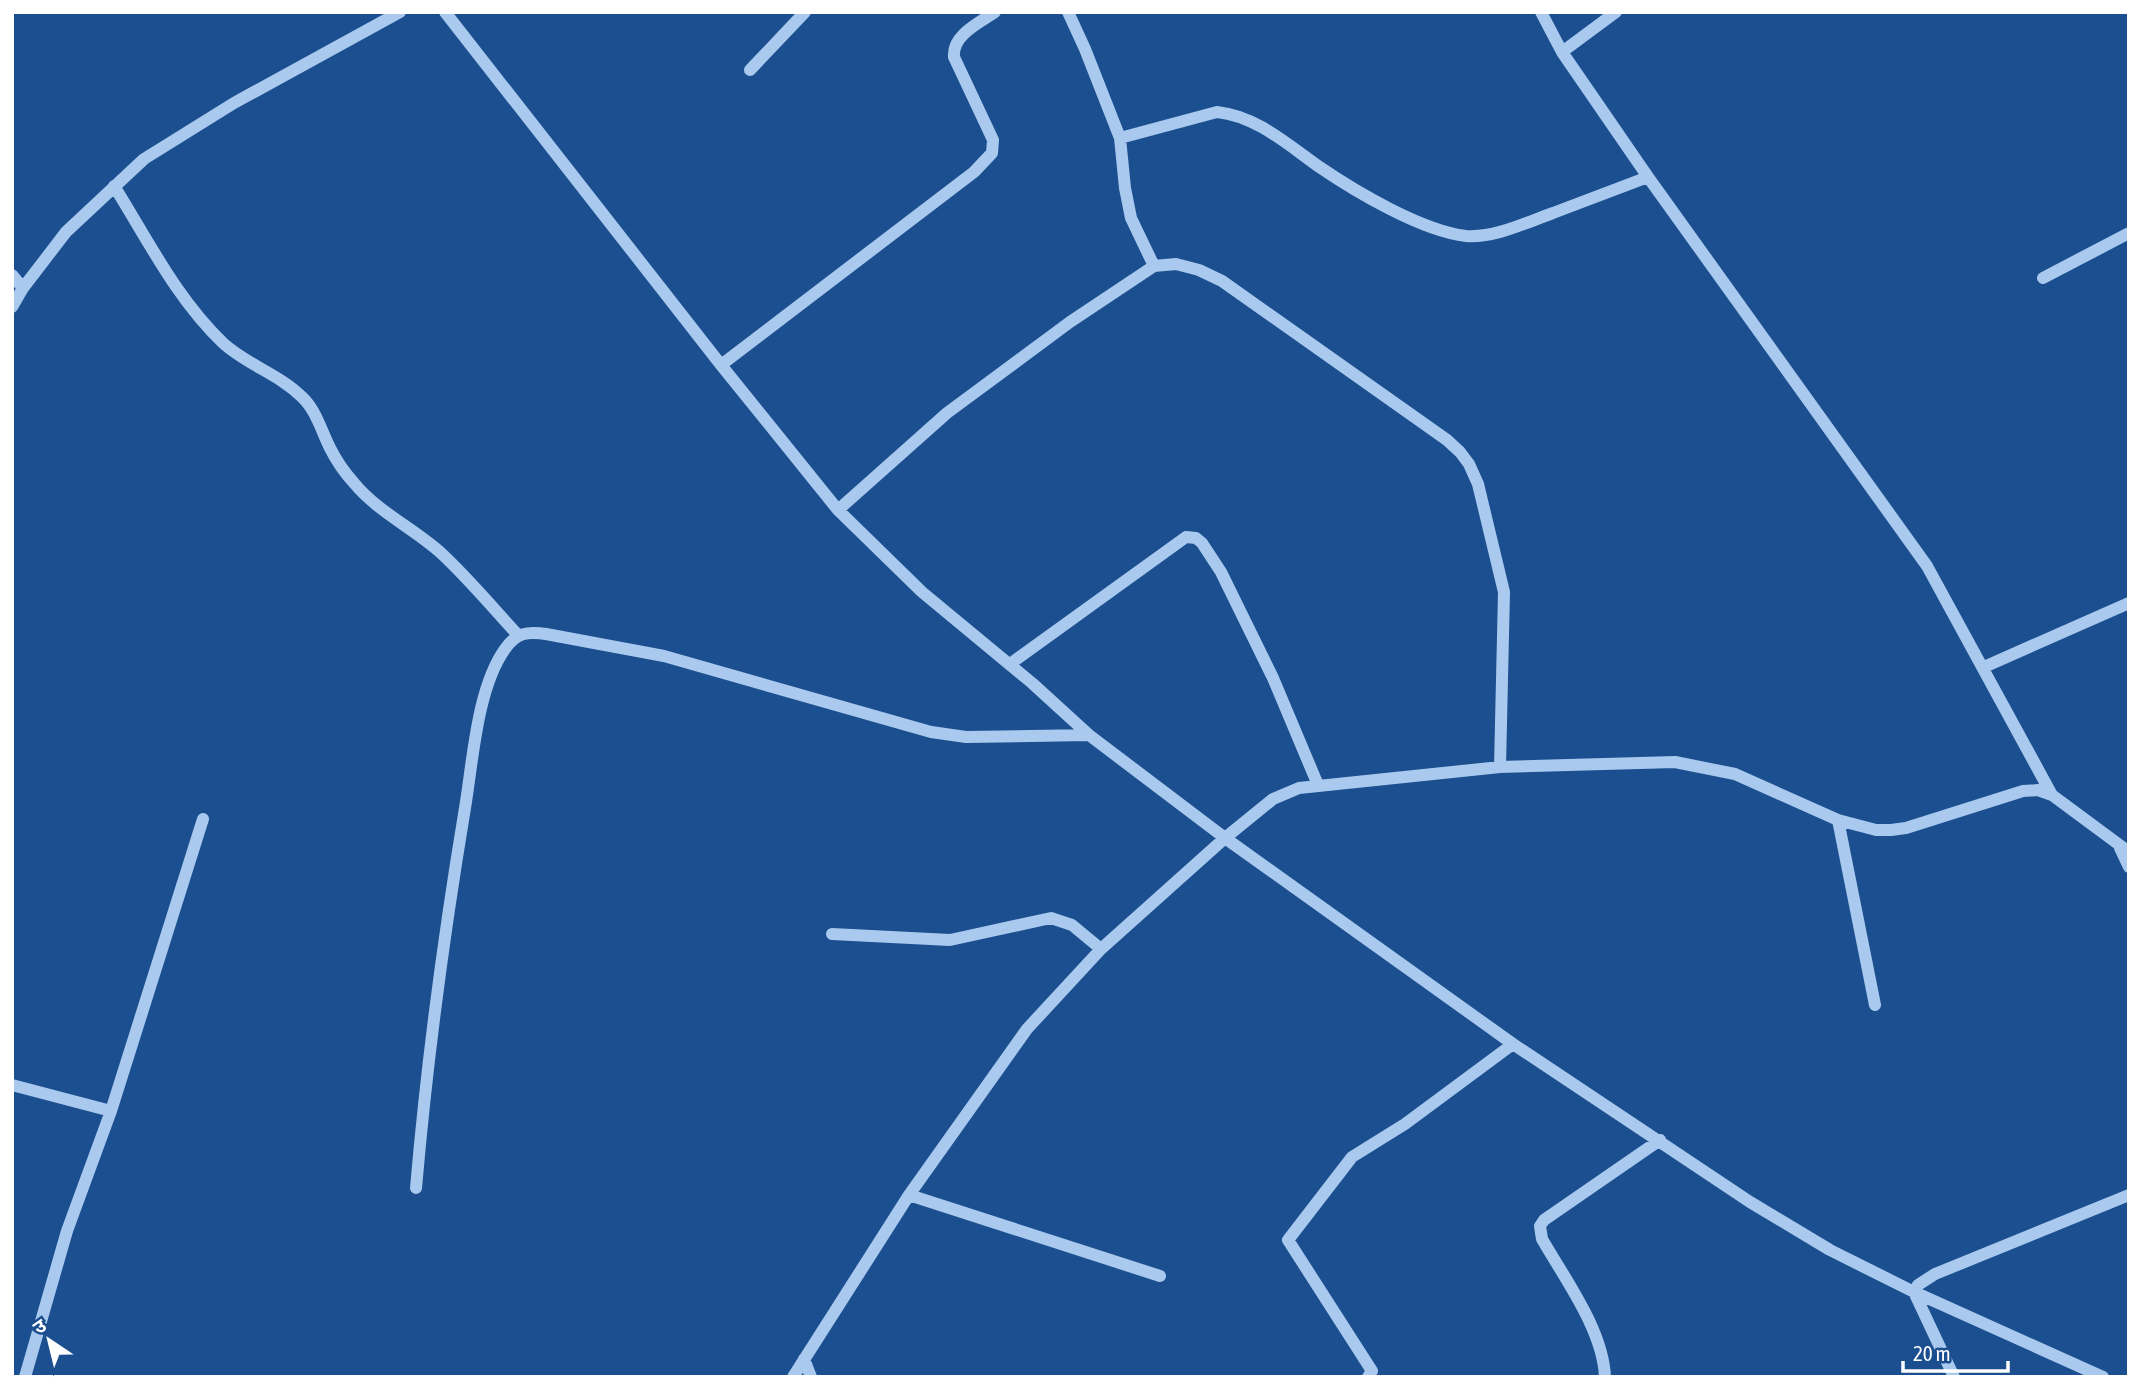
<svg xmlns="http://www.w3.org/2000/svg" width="2141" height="1389" viewBox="0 0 2141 1389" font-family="'Asap Condensed','Noto Sans Devanagari',sans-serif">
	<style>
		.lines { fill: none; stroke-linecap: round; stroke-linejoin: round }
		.minor { stroke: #a9c9ee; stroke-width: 12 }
	</style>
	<rect width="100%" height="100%" fill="#1b4f8f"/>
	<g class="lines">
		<path class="minor" d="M445,12L721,365L838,510L922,592L1032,683L1089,735L1225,838L1513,1044L1750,1202L1830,1250L1914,1292L2103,1377
			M1068,12L1085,49L1120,138L1125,188L1131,218L1154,266
			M1541,12L1562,52L1648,177L1927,566L2052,795
			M1562,52L1616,12
			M750,70L805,12
			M1120,138L1217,112C1256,116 1287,144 1318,166C1356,192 1422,231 1466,236C1496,238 1527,222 1553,213C1585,201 1616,189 1648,177
			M114,186C148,240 176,298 223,343C247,365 279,374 302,397C316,410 321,430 330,448C336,460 344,472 354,483C378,512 413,528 441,553C468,578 492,607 518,635
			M12,275L23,288
			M2043,278L2129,233
			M12,307L23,288L66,232L144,159L234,103L400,12
			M721,365L974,172L992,153L993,140L954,57C952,35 979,23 995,12
			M838,510L947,413L1070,322L1154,266L1176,264L1199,270L1222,281L1447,440L1460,452L1469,464L1478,484L1504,592L1500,767
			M1010,664L1186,537L1196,538L1202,543L1221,572L1273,678L1318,785
			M1984,667L2129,603
			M1838,820L1875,1005
			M2120,848L2129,867
			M832,934L950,940L1051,918L1072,925L1101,949
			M12,1085L111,1111L67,1231L25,1377
			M111,1111L203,819
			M416,1188C427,1060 444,934 465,808C473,760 477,688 505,649C516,633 527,631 546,634L664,656L931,732L966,737L1089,735
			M909,1195L1160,1276
			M804,1359L811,1377
			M793,1377L909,1195L1027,1029L1101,949L1225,838L1273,799L1299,788L1500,767L1675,762L1735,774L1838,820L1876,830H1891L1906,828L2023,791L2038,790L2052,795L2129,852
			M1368,1377L1372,1371L1288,1240L1352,1157L1405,1124L1513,1044
			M1605,1377C1603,1330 1565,1279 1542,1239L1540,1226L1544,1220L1660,1140
			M1954,1377L1914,1292L1918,1285L1935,1274L2129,1195"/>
	</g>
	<rect width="2141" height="1389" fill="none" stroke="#ffffff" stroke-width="28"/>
	<g transform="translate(49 1340) rotate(325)" stroke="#1b4f8f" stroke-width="5" paint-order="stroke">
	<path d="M0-5L12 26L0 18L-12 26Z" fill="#ffffff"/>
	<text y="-10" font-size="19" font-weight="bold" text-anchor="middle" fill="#ffffff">उ</text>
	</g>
	<path d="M1903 1361v10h105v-10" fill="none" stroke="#ffffff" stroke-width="3.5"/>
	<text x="1913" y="1361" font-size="21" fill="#ffffff" stroke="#1b4f8f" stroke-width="5" paint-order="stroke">20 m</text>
</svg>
